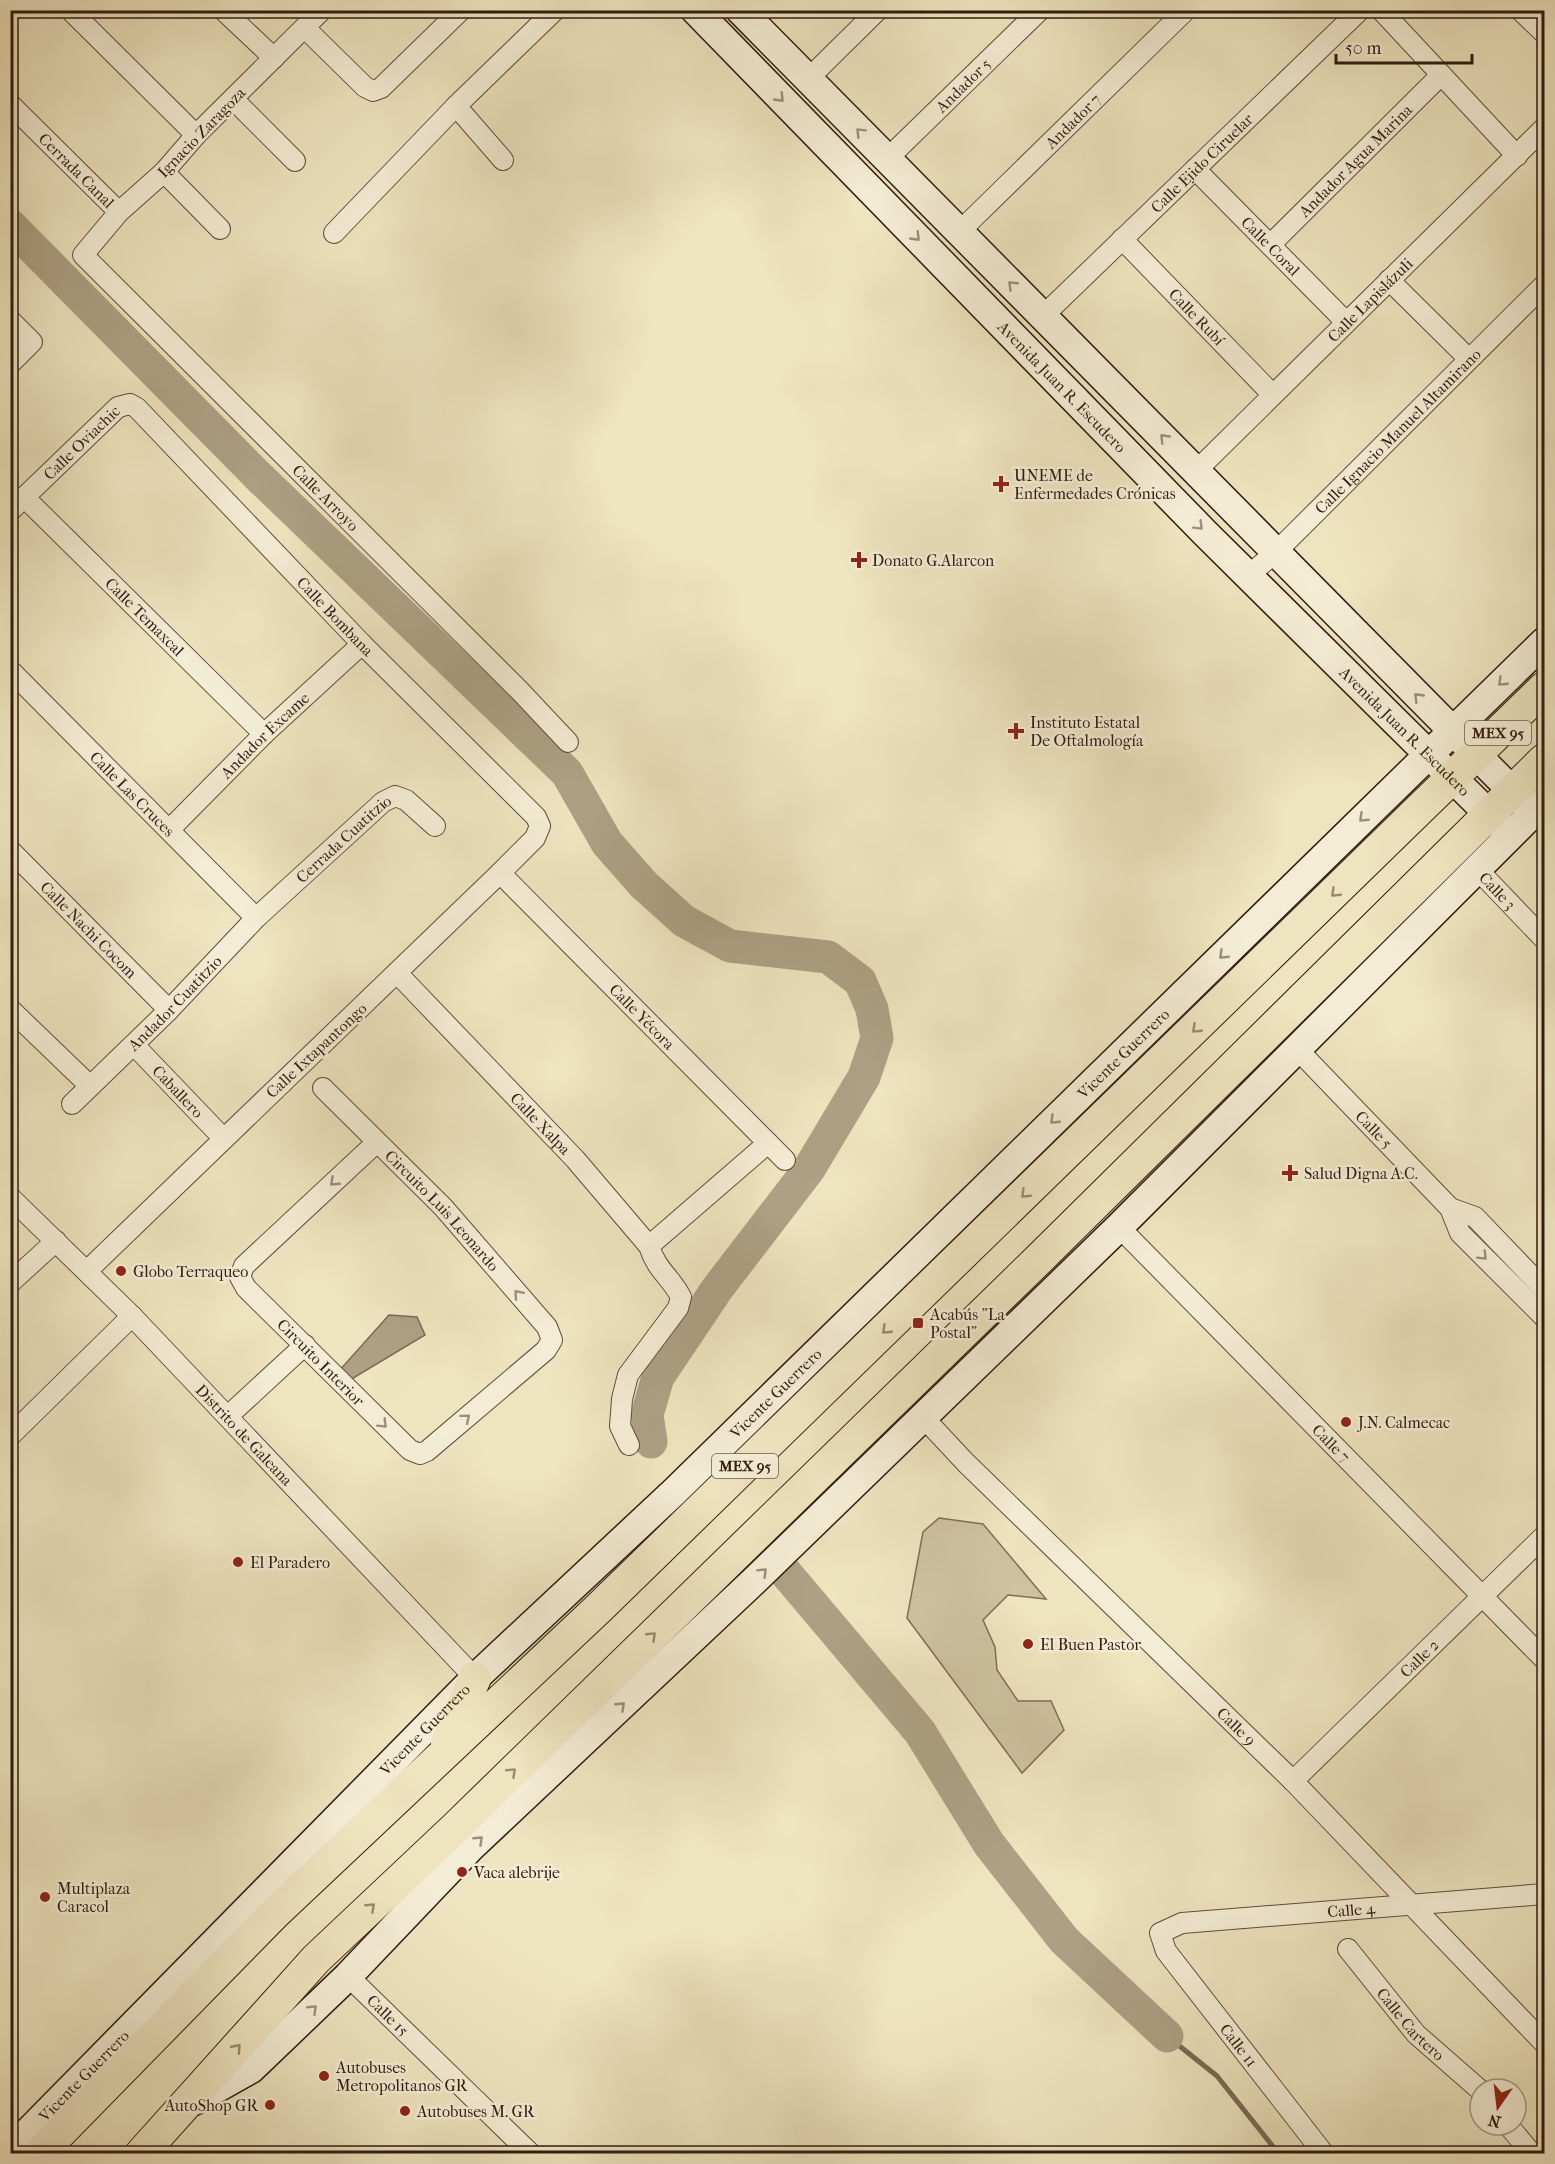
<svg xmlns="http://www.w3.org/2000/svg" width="1555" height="2164" viewBox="0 0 1555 2164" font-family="'IM FELL French Canon',serif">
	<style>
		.green { fill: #cec2a1; stroke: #7f6e59; stroke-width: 1.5 }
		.water { fill: #ada084; stroke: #7b6b56; stroke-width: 1.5 }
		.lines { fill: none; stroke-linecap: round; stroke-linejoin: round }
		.stream { stroke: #7b6b56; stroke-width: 5 }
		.river { stroke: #ada084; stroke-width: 33 }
		.minor-casing { stroke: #604d3c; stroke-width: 22 }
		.secondary-casing { stroke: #301b11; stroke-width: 31 }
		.primary-casing { stroke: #301b11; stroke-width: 34 }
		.minor { stroke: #f4edd5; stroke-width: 20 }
		.secondary { stroke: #f4edd5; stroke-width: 28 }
		.primary { stroke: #eee4bf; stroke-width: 32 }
		.oneway { stroke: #9c8e7d }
		.oneway2 { stroke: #988a71 }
		.poi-dot { fill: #8f2418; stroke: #f4edd5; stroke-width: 2 }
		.labels { text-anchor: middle; stroke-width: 5; stroke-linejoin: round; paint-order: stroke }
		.shield { fill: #f4edd5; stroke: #6b5a4c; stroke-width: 1.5 }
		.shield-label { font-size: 15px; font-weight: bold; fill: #301b11 }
		.street-label { font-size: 16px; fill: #301b11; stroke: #f4edd5 }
		.poi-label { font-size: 16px; fill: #301b11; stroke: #f4edd5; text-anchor: start }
	</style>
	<rect width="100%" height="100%" fill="#eee4bf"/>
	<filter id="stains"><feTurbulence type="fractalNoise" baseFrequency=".00333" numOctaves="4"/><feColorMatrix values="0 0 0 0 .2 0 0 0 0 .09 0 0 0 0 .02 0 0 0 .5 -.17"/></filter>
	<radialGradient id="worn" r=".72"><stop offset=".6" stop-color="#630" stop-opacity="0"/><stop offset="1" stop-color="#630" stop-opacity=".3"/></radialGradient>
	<path class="green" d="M939,1518L983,1524L1046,1599L1008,1595L983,1620L995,1647L997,1670L1018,1701H1051L1064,1730L1022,1773L907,1618L923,1532Z"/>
	<path class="water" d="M389,1315L417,1317L425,1335L345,1383L338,1372Z"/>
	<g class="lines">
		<path class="stream" d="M1167,2036L1217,2076L1279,2154"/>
		<path class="river" d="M10,225L257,475L567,773L607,843L644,885L684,921L730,946L828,957L860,981L872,1009L877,1038L864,1077L809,1169L717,1289L658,1377L647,1415L651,1442
			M785,1572L920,1732L989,1844L1064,1940L1167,2036"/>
		<defs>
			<g id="minor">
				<path d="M70,10L196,135"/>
				<path d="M223,10L274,58"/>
				<path id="s1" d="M322,10L196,135L164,172L119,212L83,255L519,690L568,742"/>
				<path d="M1381,10L1517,156"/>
				<path d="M1520,10L1544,33"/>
				<path d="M305,28L365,87L373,91L381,88L461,10"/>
				<path d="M808,79L878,10"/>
				<path d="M233,99L295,161"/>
				<path id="s2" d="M10,104L119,212"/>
				<path d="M456,106L503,160"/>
				<path id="s3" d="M887,159L1040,10"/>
				<path id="s4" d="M1195,169L1346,322"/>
				<path d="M164,172L220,229"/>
				<path id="s5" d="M959,232L1186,10"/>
				<path d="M334,233L456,106L555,10"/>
				<path id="s6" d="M1122,239L1272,394"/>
				<path id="s7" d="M1270,245L1441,75"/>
				<path d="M1389,280L1469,359"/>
				<path id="s8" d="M1044,315L1360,10"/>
				<path d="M10,320L32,342L10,364"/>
				<path id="s9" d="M1196,471L1544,128"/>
				<path id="s10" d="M24,497L264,734"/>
				<path id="s11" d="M10,511L118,407L130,404L137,408L362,644L536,817L540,826L535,838L500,873L88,1270"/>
				<path id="s12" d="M1249,575L1276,552L1544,285"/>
				<path id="s13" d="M10,670L256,918"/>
				<path id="s14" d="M171,828L264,734L362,644"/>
				<path id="s15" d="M10,850L169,1010"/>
				<path id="s16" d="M1477,869L1544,939"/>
				<path id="s17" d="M500,873L785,1160"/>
				<path id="s18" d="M397,973L575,1159L649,1246C657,1271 670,1276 681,1297L678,1308L628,1375L622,1399L620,1426L629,1445"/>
				<path d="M10,1009L89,1085"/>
				<path id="s19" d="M134,1045L223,1138"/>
				<path id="s20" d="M1298,1050L1450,1208L1460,1233L1544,1317"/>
				<path id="s21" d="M323,1088L443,1207L547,1327L552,1340L546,1350L427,1451L420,1454L410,1450L246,1288L240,1277L244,1266L377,1142"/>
				<path id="s22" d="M72,1104L169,1010L256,918L383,802L395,796L406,800L435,826"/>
				<path id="s23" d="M10,1197L132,1316L475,1678"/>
				<path d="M1450,1208L1475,1217L1544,1289"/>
				<path id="s24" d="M1119,1227L1544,1659"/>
				<path d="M649,1246L768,1143"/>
				<path d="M10,1283L56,1241"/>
				<path d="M228,1416L305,1345"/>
				<path id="s25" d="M922,1416L966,1463L1293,1781L1544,2043"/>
				<path d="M10,1436L132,1316"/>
				<path id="s26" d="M1293,1781L1544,1536"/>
				<path id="s27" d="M1348,1949L1416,2034L1480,2090"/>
				<path id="s28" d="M348,1976L531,2154"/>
				<path d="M1508,2125L1532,2154"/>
				<path id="s29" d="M1324,2154L1166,1951L1160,1933L1182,1923L1544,1894"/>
			</g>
			<g id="secondary">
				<path id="s30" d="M695,10L1205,533L1505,830"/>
				<path d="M740,10L1528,807"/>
				<path d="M194,2101L251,2069L348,1976L470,1848L754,1581L1119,1227L1544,802"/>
				<path id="s31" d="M17,2154L27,2133L475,1678L674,1492L1544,642"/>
			</g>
			<path id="primary" d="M447,1743L475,1678
				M39,2154L275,1913L599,1608L1544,688
				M141,2154L316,1959L454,1829L1039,1259L1544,760"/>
		</defs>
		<use href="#minor" class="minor-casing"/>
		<use href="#secondary" class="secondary-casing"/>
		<use href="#primary" class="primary-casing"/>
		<use href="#minor" class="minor"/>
		<use href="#secondary" class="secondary"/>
		<use href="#primary" class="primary"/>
	</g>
	<defs><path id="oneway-chevron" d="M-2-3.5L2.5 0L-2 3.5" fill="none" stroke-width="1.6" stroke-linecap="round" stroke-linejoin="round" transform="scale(1.5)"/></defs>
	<g class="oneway">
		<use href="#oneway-chevron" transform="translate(780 98) rotate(46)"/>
		<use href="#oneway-chevron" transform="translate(860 132) rotate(-135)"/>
		<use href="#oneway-chevron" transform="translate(916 237) rotate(46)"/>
		<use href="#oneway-chevron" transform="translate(1012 285) rotate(-136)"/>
		<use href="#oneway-chevron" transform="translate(1164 438) rotate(-134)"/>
		<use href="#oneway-chevron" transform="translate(1199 526) rotate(45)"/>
		<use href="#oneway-chevron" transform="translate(1502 682) rotate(136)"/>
		<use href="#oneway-chevron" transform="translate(1418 697) rotate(-134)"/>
		<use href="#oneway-chevron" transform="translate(1363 818) rotate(136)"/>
		<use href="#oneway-chevron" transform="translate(1223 955) rotate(136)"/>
		<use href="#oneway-chevron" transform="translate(1054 1120) rotate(136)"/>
		<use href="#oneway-chevron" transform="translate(334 1182) rotate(137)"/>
		<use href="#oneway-chevron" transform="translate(1483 1256) rotate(45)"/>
		<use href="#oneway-chevron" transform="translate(518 1294) rotate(-131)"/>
		<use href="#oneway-chevron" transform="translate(466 1418) rotate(-40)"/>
		<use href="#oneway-chevron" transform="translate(383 1424) rotate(45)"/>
		<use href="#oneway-chevron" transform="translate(763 1572) rotate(-45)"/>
		<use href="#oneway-chevron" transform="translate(621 1706) rotate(-43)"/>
		<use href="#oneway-chevron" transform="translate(479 1840) rotate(-43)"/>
		<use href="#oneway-chevron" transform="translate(313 2009) rotate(-44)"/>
	</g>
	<g class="oneway2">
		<use href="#oneway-chevron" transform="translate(1335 893) rotate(136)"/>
		<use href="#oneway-chevron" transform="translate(1196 1029) rotate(136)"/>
		<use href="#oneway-chevron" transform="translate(1025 1194) rotate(136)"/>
		<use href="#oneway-chevron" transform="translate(886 1330) rotate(136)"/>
		<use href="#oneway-chevron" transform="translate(652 1636) rotate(-44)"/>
		<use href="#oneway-chevron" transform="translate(512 1772) rotate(-44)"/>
		<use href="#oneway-chevron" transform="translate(371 1907) rotate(-43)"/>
		<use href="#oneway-chevron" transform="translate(237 2048) rotate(-48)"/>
	</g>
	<g class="poi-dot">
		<path d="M998 475h6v6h6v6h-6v6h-6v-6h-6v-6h6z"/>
		<path d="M856 551h6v6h6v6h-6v6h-6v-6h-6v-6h6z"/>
		<path d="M1013 722h6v6h6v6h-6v6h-6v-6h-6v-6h6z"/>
		<path d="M1287 1164h6v6h6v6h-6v6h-6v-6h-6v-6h6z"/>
		<circle cx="121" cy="1271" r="6"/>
		<rect x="912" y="1317" width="12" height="12" rx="3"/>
		<circle cx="1346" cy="1422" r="6"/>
		<circle cx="238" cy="1562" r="6"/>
		<circle cx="1028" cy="1644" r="6"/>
		<circle cx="462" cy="1872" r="6"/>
		<circle cx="45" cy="1897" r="6"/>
		<circle cx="324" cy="2076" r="6"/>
		<circle cx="270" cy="2105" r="6"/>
		<circle cx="405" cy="2111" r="6"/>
	</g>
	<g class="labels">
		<g class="shield">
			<rect x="1465" y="721" width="66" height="24" rx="4.5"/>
			<rect x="712" y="1454" width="66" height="24" rx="4.5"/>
		</g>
		<g class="shield-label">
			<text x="1498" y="738">MEX 95</text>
			<text x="745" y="1471">MEX 95</text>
		</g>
		<g class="street-label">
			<text dy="6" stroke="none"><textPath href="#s3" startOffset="106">Andador 5</textPath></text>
			<text dy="6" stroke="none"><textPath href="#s5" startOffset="159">Andador 7</textPath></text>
			<text transform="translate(201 132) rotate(-46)" y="6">Ignacio Zaragoza</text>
			<text dy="6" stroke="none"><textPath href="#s7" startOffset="120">Andador Agua Marina</textPath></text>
			<text dy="6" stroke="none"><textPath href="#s8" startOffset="219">Calle Ejido Ciruelar</textPath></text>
			<text dy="6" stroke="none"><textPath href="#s2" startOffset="94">Cerrada Canal</textPath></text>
			<text dy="6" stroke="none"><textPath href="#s4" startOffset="108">Calle Coral</textPath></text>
			<text dy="6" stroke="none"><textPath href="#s9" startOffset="244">Calle Lapislázuli</textPath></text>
			<text dy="6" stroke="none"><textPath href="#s6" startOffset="108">Calle Rubí</textPath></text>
			<text dy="6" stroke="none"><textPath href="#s30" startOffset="526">Avenida Juan R. Escudero</textPath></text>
			<text dy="6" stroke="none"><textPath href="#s12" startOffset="207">Calle Ignacio Manuel Altamirano</textPath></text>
			<text dy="6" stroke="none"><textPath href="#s11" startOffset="99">Calle Oviachic</textPath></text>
			<text dy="6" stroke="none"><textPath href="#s1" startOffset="686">Calle Arroyo</textPath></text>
			<text dy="6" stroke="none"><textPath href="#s11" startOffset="458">Calle Bombana</textPath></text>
			<text dy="6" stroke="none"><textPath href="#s10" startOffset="170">Calle Temaxcal</textPath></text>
			<text dy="6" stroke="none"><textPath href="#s30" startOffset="1012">Avenida Juan R. Escudero</textPath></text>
			<text dy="6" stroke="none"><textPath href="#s14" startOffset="132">Andador Excame</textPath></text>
			<text dy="6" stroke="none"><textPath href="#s13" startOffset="174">Calle Las Cruces</textPath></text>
			<text dy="6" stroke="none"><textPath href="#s22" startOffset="380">Cerrada Cuatitzio</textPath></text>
			<text dy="6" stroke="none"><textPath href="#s16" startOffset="30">Calle 3</textPath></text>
			<text dy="6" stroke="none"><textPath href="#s15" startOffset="112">Calle Nachi Cocom</textPath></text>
			<text dy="6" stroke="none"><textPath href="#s22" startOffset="144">Andador Cuatitzio</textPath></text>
			<text dy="6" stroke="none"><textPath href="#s17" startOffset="202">Calle Yécora</textPath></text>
			<text transform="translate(316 1050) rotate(-43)" y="6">Calle Ixtapantongo</text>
			<text dy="6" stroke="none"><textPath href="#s31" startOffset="1562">Vicente Guerrero</textPath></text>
			<text dy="6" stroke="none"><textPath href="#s19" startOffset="64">Caballero</textPath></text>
			<text dy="6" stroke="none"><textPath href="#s18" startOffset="208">Calle Xalpa</textPath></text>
			<text dy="6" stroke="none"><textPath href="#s20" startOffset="110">Calle 5</textPath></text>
			<text dy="6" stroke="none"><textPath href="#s21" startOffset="171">Circuito Luis Leonardo</textPath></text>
			<text transform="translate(321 1362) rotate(45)" y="6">Circuito Interior</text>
			<text dy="6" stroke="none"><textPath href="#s31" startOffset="1076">Vicente Guerrero</textPath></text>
			<text dy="6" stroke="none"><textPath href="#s23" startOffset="334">Distrito de Galeana</textPath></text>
			<text dy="6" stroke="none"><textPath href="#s24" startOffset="303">Calle 7</textPath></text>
			<text dy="6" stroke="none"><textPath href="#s26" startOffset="176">Calle 2</textPath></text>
			<text dy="6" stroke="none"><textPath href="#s25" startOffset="442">Calle 9</textPath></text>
			<text dy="6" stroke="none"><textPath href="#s31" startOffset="590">Vicente Guerrero</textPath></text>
			<text dy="6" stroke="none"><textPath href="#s29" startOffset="470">Calle 4</textPath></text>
			<text dy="6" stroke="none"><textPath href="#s28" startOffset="56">Calle 15</textPath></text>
			<text dy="6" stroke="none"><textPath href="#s27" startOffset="98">Calle Cartero</textPath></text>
			<text transform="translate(1239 2045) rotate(52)" y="6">Calle 11</text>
			<text dy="6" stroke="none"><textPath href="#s31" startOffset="104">Vicente Guerrero</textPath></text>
		</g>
		<g class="poi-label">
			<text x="1014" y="481">UNEME de<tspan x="1014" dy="18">Enfermedades Crónicas</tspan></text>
			<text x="872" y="566">Donato G.Alarcon</text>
			<text x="1030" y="728">Instituto Estatal<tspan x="1030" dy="18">De Oftalmología</tspan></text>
			<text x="1304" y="1179">Salud Digna A.C.</text>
			<text x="133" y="1277">Globo Terraqueo</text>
			<text x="930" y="1320">Acabús "La<tspan x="930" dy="18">Postal"</tspan></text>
			<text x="1358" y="1428">J.N. Calmecac</text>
			<text x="250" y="1568">El Paradero</text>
			<text x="1040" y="1650">El Buen Pastor</text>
			<text x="474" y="1878">Vaca alebrije</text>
			<text x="57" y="1894">Multiplaza<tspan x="57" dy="18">Caracol</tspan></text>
			<text x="336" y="2073">Autobuses<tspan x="336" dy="18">Metropolitanos GR</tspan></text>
			<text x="258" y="2111" text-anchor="end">AutoShop GR</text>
			<text x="417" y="2117">Autobuses M. GR</text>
		</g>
	</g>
	<rect width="1555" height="2164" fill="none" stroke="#eee4bf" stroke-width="36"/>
	<rect x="12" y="12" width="1531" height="2140" fill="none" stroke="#301b11" stroke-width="3"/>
	<rect x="18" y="18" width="1519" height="2128" fill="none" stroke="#301b11" stroke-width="1.5"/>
	<g transform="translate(1498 2107) rotate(194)"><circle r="28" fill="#f4edd5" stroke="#a69987" stroke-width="1.5"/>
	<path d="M0-4.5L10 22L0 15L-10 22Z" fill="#8f2418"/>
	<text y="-9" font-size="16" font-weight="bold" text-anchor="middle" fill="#301b11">N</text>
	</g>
	<path d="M1336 54v9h136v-9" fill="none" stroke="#301b11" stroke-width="3"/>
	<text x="1345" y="54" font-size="18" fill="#301b11" stroke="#f4edd5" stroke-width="4.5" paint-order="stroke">50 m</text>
	<rect width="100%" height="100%" filter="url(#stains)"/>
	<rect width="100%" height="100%" fill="url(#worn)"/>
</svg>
